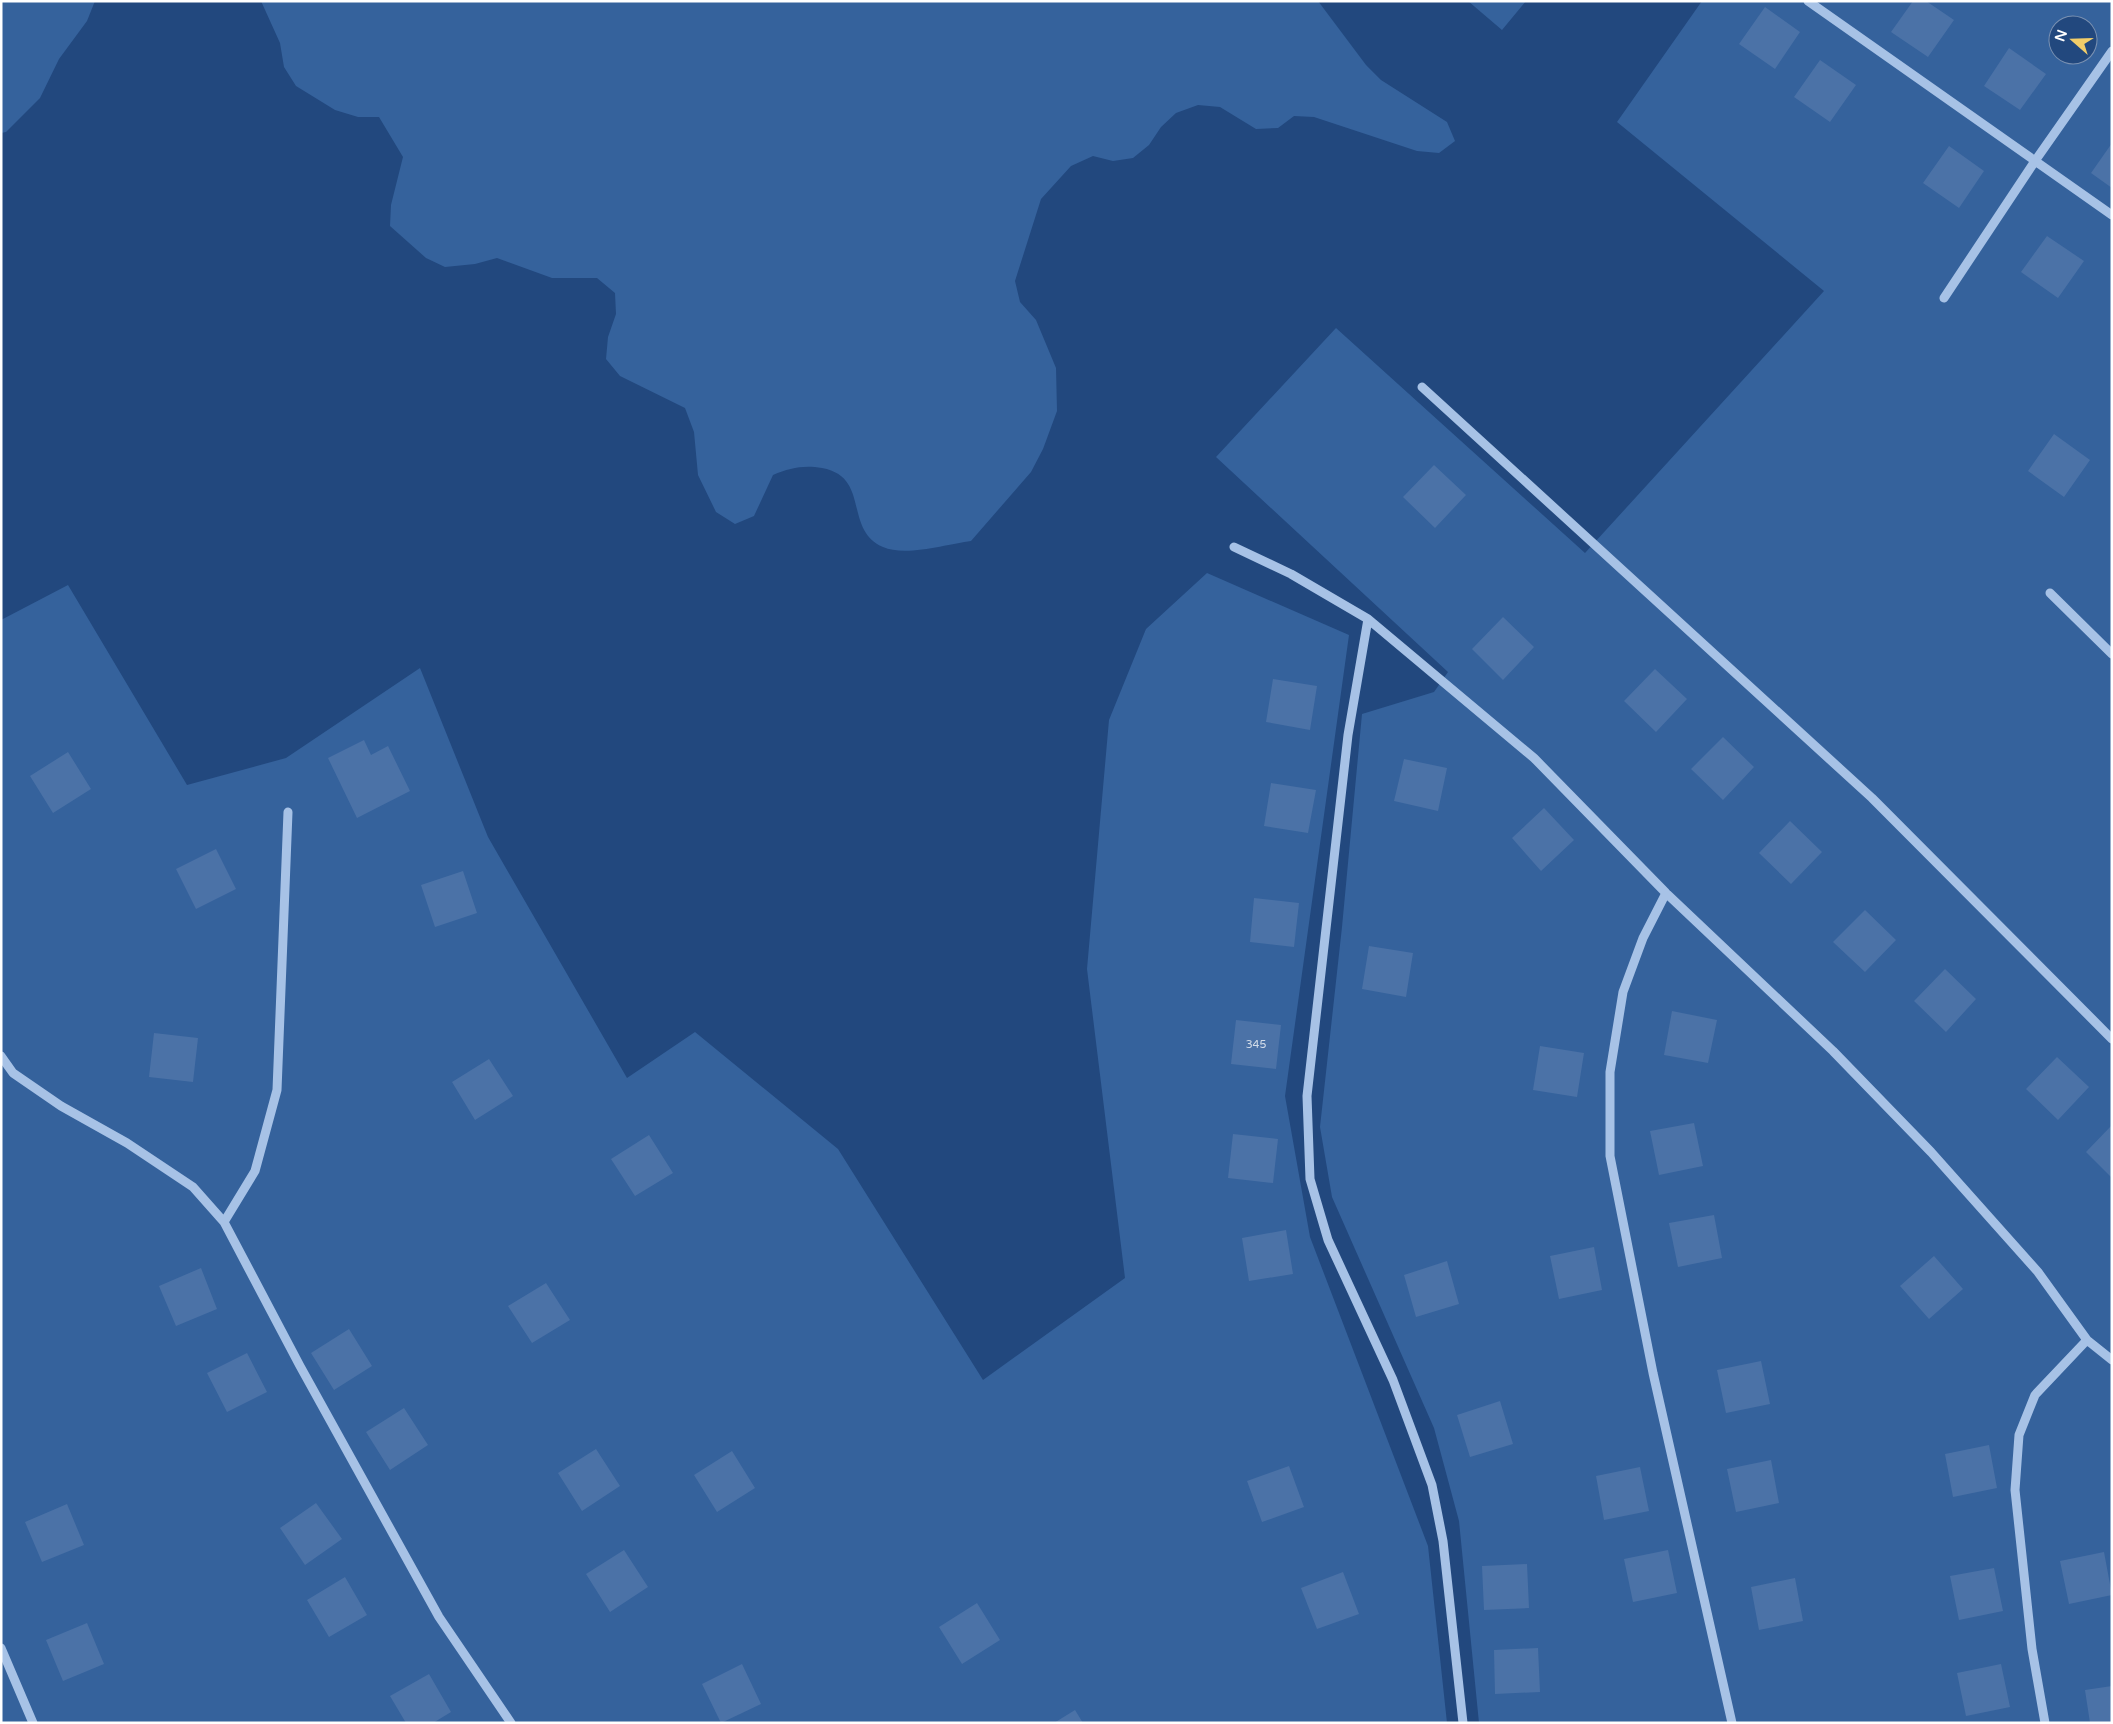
<svg xmlns="http://www.w3.org/2000/svg" width="2113" height="1724" viewBox="0 0 2113 1724" font-family="'Varela Round',sans-serif">
	<style>
		.green { fill: #35629c; fill-rule: evenodd }
		.building { fill: #4b72a7 }
		.lines { fill: none; stroke-linecap: round; stroke-linejoin: round }
		.minor { stroke: #a7c2e6; stroke-width: 9 }
		.labels { text-anchor: middle; stroke-width: 5; stroke-linejoin: round; paint-order: stroke }
		.number-label { font-size: 11px; fill: #d2dce9 }
	</style>
	<rect width="100%" height="100%" fill="#22487e"/>
	<path class="green" d="M1,1H95L87,21L59,59L40,98L6,132L1,133Z
		M261,1H1318L1366,65L1381,80L1447,122L1455,141L1439,153L1417,151L1314,117L1294,116L1278,128L1256,129L1220,107L1198,105L1176,113L1161,127L1149,145L1133,158L1113,161L1093,156L1071,166L1041,199L1015,281L1020,302L1036,320L1056,368L1057,411L1043,449L1031,472L971,541C948,544 905,557 883,547C843,530 871,477 822,468C803,465 790,468 773,475L754,516L735,524L716,512L698,475L694,432L685,408L620,376L606,359L608,337L616,314L615,293L597,278H552L497,258L475,264L445,267L426,258L390,226L391,205L403,157L379,117H358L335,110L296,86L284,67L280,43Z
		M1468,1H1526L1502,30Z
		M1702,1H2112V1723H1479L1459,1521L1434,1428L1332,1197L1320,1127L1342,927L1362,714L1434,692L1448,672L1216,457L1336,328L1585,553L1824,291L1617,122ZM2058,25H2088V55H2058Z
		M1207,573L1349,635L1285,1096L1310,1237L1428,1546L1447,1723H1V620L68,585L187,785L286,758L420,668L488,837L627,1078L695,1032L838,1149L983,1380L1125,1278L1087,969L1109,720L1146,629Z"/>
	<path class="building" d="M1913,1H1926L1954,20L1928,57L1891,32Z
		M1765,7L1800,32L1775,69L1739,44Z
		M2009,48L2046,74L2020,110L1984,86Z
		M1820,60L1856,85L1830,122L1794,97Z
		M2112,143V188L2091,173Z
		M1949,146L1984,171L1959,208L1923,183Z
		M2047,236L2084,261L2058,298L2021,272Z
		M2054,434L2090,460L2064,497L2028,471Z
		M1434,465L1466,495L1435,528L1403,497Z
		M1503,617L1534,647L1503,680L1472,649Z
		M1655,669L1687,699L1656,732L1624,701Z
		M1273,679L1317,686L1310,730L1266,722Z
		M1723,737L1754,767L1723,800L1691,769Z
		M364,740L371,755L388,746L410,791L357,818L328,758Z
		M68,752L91,789L53,813L30,776Z
		M1404,759L1447,768L1438,811L1394,801Z
		M1271,783L1316,790L1308,833L1264,826Z
		M1544,808L1574,840L1541,871L1512,838Z
		M1790,821L1822,852L1791,884L1759,853Z
		M216,849L236,889L196,909L176,869Z
		M463,871L477,913L435,927L421,885Z
		M1254,898L1299,903L1294,947L1250,942Z
		M1865,910L1896,940L1865,972L1833,942Z
		M1369,946L1413,953L1406,997L1362,989Z
		M1945,969L1976,999L1946,1032L1914,1001Z
		M1672,1011L1717,1020L1708,1063L1664,1055Z
		M1236,1020L1281,1025L1276,1069L1231,1064Z
		M154,1033L198,1038L193,1082L149,1077Z
		M1540,1046L1584,1053L1577,1097L1533,1090Z
		M2057,1057L2089,1087L2058,1120L2026,1089Z
		M489,1059L513,1096L475,1120L452,1082Z
		M1694,1123L1703,1166L1659,1175L1650,1131Z
		M2112,1125V1178L2086,1152Z
		M1233,1134L1278,1139L1273,1183L1228,1178Z
		M649,1135L673,1173L635,1196L611,1159Z
		M1714,1215L1722,1258L1678,1267L1669,1223Z
		M1286,1230L1293,1274L1249,1281L1242,1238Z
		M1594,1247L1602,1290L1559,1299L1550,1256Z
		M1934,1256L1963,1289L1929,1319L1900,1286Z
		M1447,1261L1459,1304L1416,1317L1404,1275Z
		M201,1268L217,1309L176,1326L159,1286Z
		M546,1283L570,1320L532,1343L508,1306Z
		M349,1329L372,1366L334,1390L311,1353Z
		M247,1353L267,1392L227,1412L207,1373Z
		M1761,1361L1770,1404L1726,1413L1717,1370Z
		M1500,1401L1513,1444L1470,1457L1457,1415Z
		M404,1408L428,1445L390,1470L366,1432Z
		M1989,1445L1997,1488L1953,1497L1945,1454Z
		M596,1449L620,1486L582,1511L558,1473Z
		M732,1451L755,1488L717,1512L694,1475Z
		M1771,1460L1779,1503L1736,1512L1727,1469Z
		M1289,1466L1304,1507L1262,1522L1247,1481Z
		M1640,1467L1649,1511L1604,1520L1596,1476Z
		M316,1503L342,1539L305,1565L280,1528Z
		M67,1504L84,1545L42,1562L25,1522Z
		M624,1550L648,1587L610,1612L586,1574Z
		M1668,1550L1677,1593L1633,1602L1624,1559Z
		M2104,1552L2112,1595L2069,1604L2060,1561Z
		M1527,1564L1529,1608L1484,1610L1482,1566Z
		M1994,1568L2003,1611L1959,1620L1950,1576Z
		M1343,1572L1359,1614L1317,1629L1301,1588Z
		M345,1577L367,1615L329,1637L307,1600Z
		M1795,1578L1803,1621L1759,1630L1751,1587Z
		M977,1603L1000,1640L962,1664L939,1627Z
		M87,1623L104,1664L63,1681L46,1640Z
		M1538,1648L1540,1692L1495,1694L1494,1650Z
		M742,1664L761,1704L721,1723L702,1684Z
		M2001,1664L2010,1707L1966,1716L1957,1673Z
		M429,1674L451,1712L433,1723H406L390,1696Z
		M2112,1686V1723H2090L2085,1690Z
		M1075,1710L1083,1723H1054Z"/>
	<g class="lines">
		<path class="minor" d="M1808,1L2112,215
			M1944,298L2035,161L2112,51
			M1422,387L1872,798L2112,1039
			M1234,547L1291,574L1368,619L1534,758L1666,893L1833,1051L1931,1152L2038,1272L2087,1340L2112,1360
			M2050,593L2112,654
			M1368,619L1348,735L1307,1096L1310,1179L1328,1240L1393,1380L1432,1485L1443,1541L1463,1723
			M1666,893L1643,938L1623,992L1610,1072V1156L1653,1373L1732,1723
			M1,1056L13,1073L61,1106L127,1143L193,1187L224,1222L300,1366L439,1617L511,1723
			M224,1222L255,1171L277,1090L288,812
			M1,1648L33,1723
			M2045,1723L2032,1649L2015,1490L2019,1435L2035,1395L2087,1340"/>
	</g>
	<g class="labels">
		<g class="number-label">
			<text x="1256" y="1048">345</text>
		</g>
	</g>
	<rect width="2113" height="1724" fill="none" stroke="#ffffff" stroke-width="5"/>
	<g transform="translate(2073 40) rotate(290)"><circle r="24" fill="#22487e" stroke="#7a91b2"/>
	<path d="M0-4L9 19L0 12L-9 19Z" fill="#f2cd69"/>
	<text y="-8" font-size="14" font-weight="bold" text-anchor="middle" fill="#ffffff">N</text>
	</g>
</svg>
